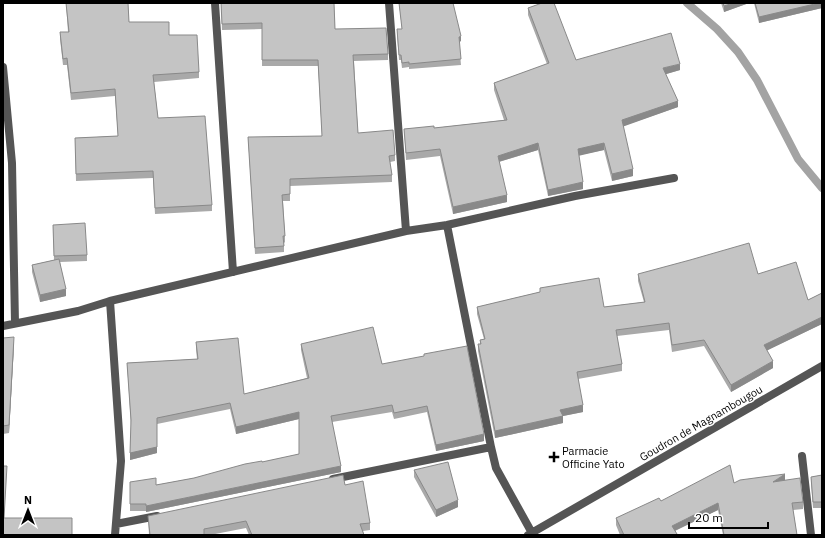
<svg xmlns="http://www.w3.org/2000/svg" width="825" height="538" viewBox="0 0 825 538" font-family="'IBM Plex Sans',sans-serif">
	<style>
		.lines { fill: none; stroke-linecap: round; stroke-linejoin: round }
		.stream { stroke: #a3a3a3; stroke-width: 8 }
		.street { stroke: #555; stroke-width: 8 }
		.wall { fill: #a9a9a9 }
		.shaded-wall { fill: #898989 }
		.building { fill: #c4c4c4; stroke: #898989 }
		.poi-dot { fill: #000; stroke: #fff; stroke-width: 1.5 }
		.labels { text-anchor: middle; stroke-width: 3; stroke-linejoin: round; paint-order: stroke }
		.street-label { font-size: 11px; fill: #000; stroke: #fff }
		.poi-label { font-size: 11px; fill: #000; stroke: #fff; text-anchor: start }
	</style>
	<rect width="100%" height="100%" fill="#fff"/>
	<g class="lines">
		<path class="stream" d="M687,3L717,29L738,52L757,80L798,159L822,188"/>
		<path class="street" d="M215,3L233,272
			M389,3L406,231
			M3,67L12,163L15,323
			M447,225L491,447L496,468L532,533
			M110,301L121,461L115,535
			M3,326L78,311L110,301L406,231L447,225L575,196L674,178
			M802,456L811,535
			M333,479L491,447
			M116,524L157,516
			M528,535L822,366"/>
	</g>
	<path class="wall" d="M66,3H128L129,22L169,35L199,72V78L154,82L158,118L212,205V211L155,214L153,178L76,181L75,138L118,136L115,96L71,100L67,65H63L60,39V32H68Z
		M221,3H334L335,29L388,54V60L354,61L358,133L395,155V161L390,162L392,175V182L290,186V201H283L285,236V242L284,243V252L255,254L248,137L322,136L318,66H262V29L222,30Z
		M399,3L461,41L459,42L461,65L409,69V67L402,68L401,60H399L397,35V29H402Z
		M721,3H749L724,12Z
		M754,3H822V8L759,23Z
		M528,8L576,60L680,70L666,74L678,107L623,126L633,176L612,181L604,150L579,155L583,189L548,196L538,150L499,162L507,202L453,214L440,156L406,160L404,129L434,128L504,120L494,90V83L547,64L528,15Z
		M53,225L87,255V261L60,262L66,296L40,302L32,272V265L54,260Z
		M638,274H758L808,300L822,293V324L767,350L773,368L731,392L704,346L672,352L669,330L617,336L622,364V371L578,379L583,412L563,416V423L495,438L478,351V344H480V340L484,339L477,314V307L540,292V288L604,307L644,302L638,281Z
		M3,338L14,345L9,433L3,434Z
		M196,342L244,394L307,378L301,350V344L382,364L484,441L436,451L427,412L394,419L392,412L332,422L341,472L146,512V511H130V482L156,485L194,478L299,454V419L236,434L230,409L157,424V453L130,460L131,426L127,363L197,359L196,349Z
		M414,470L458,507L436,517L414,477Z
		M822,475V508H813L811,483V477Z
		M785,480L803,502V509L793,510L797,535H723L718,510L675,531L677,535H620L616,525V518L661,501L734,483Z
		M345,485L370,523V530L363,531L364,535H249L246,528L210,535H149L148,516Z"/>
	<path class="shaded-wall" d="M733,3H749L724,12V6Z
		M819,3H822V8L759,23V17Z
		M461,36V41L459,42V37Z
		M680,64V70L663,75V68Z
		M678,101V107L622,127V120Z
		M538,143V150L498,162V156Z
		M604,143V150L578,156V149Z
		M633,169V176L612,181V174Z
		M583,182V189L548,196V190Z
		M507,195V202L453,214V207Z
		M66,289V296L40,302V295Z
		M822,317V324L764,352V345Z
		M14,337V345L9,433V425Z
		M773,361V368L731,392V385Z
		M583,405V412L563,416V423L495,438V431L560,410Z
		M299,412V419L236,434V427Z
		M157,418V453L130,460V453Z
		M484,434V441L436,451V445Z
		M341,466V472L146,512V506Z
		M785,474V481L773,482Z
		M458,500V507L436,517V510Z
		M718,503V510L672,532V526Z"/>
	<path class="building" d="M66,3H128L129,22H169V35H197L199,72L153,75L158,118L205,116L212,205L155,208L153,171L76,174L75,138L118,136L115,89L71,93L67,58L63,59L60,32H69Z
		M221,3H334L335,29L386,28L388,54L353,55L358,133L393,130L395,155L389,156L392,175L290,179V194L282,195L285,236H283L284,246L255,248L248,137L322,136L318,60H262V23L222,24Z
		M399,3H453L461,36L459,37L461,59L409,64V62L402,63L401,55H399L397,29H402Z
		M542,3H554L576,60L671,33L680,64L663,68L678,101L622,120L633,169L612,174L604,143L578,149L583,182L548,190L538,143L498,156L507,195L453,207L440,149L406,153L404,129L434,126V128L507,120L494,83L549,63L528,8Z
		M723,3H733L724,6Z
		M755,3H819L759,17Z
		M85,223L87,255L54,256L53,225Z
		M749,243L758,274L796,262L808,300L822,293V317L764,345L773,361L731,385L704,340L672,345L669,323L616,330L622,364L577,372L583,405L560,410L563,416L495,431L478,344H481L480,340L485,339L477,307L540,292V288L599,278L604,307L645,302L638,274L690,260Z
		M59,259L66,289L40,295L32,265Z
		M373,327L382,364L424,356V354L467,346L484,434L436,445L427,406L394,413L392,405L331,416L341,466L146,506V504H130V482L156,478V485L194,478L245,464L262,461V462L299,454V412L236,427L230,403L157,418V447L130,453L131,420L127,363L198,359L196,342L238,338L244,394L309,378L301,344Z
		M14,337L9,425L3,426V338Z
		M448,462L458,500L436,510L414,470Z
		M730,465L734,483L740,480L785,474L773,482L800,478L803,502L792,503L797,535H724L718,503L672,526L677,534L675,535H624L616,518L659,498L661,501Z
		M3,466H7L4,518H72V535H3Z
		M343,475L345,485L363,481L370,523L360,524L364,535H252L246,521L204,529V535H150L148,516Z
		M822,475V502H813L811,477Z"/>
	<path class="poi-dot" d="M552 451h4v4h4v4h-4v4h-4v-4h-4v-4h4z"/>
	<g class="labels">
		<g class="street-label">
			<text transform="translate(701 423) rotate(-30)" y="4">Goudron de Magnambougou</text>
		</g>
		<g class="poi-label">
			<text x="562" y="455">Parmacie<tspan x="562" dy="13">Officine Yato</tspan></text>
		</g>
	</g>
	<rect width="825" height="538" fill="none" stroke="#000000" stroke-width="8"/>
	<g transform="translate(28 510)" stroke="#ffffff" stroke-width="3" paint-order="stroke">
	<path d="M0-3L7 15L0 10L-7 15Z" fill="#000000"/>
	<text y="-6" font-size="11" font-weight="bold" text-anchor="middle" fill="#000000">N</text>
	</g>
	<path d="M689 522v6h79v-6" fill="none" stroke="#000000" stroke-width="2"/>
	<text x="695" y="522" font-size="12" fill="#000000" stroke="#ffffff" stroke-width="3" paint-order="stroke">20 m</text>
</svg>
